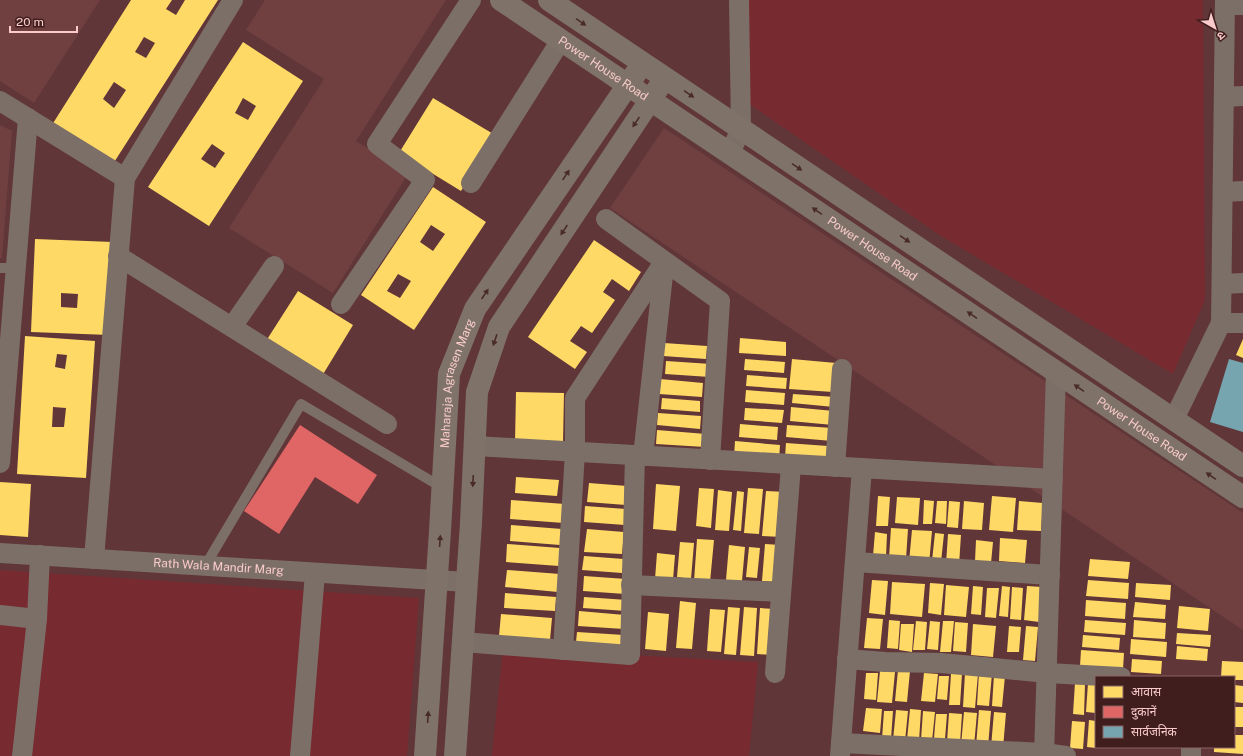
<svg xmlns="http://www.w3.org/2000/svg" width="1243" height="756" viewBox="0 0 1243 756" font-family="'Public Sans','Noto Sans Devanagari',sans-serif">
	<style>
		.built { fill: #772a2f }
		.green { fill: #704041 }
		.homes { fill: #ffd966; fill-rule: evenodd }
		.shops { fill: #e06666 }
		.public { fill: #76a5af }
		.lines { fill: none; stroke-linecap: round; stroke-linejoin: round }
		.lane { stroke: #7c6f68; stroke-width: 10 }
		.street { stroke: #7c6f68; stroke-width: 20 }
		.secondary { stroke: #7f7369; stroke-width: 22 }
		.oneway { fill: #492b29 }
		.labels { text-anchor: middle; stroke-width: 4; stroke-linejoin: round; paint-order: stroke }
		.street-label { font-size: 12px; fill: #facbca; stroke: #401e1e }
	</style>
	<rect width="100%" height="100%" fill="#603639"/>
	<path class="built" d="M741,0H1203L1205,300L1173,374L941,236L742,99Z
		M0,570L419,598L407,756H0Z
		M504,638L630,655L758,662L749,756H492Z"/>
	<path class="green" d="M0,0H100L34,103L0,81Z
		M265,0H446L356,141L408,174L333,293L229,228L324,79L246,30Z
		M0,125L12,131L2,258H0Z
		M664,128L1243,513V630L610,208Z"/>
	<path class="homes" d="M131,0H172L166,9L176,15L185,0H218L111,167L50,128ZM144,37L155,43L146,58L135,52ZM114,82L126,90L114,108L103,99Z
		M243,42L303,81L209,226L148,187ZM243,98L256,106L248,120L235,113ZM212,144L225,153L215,168L201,159Z
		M433,98L495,135L461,191L399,153Z
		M433,187L486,222L414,330L361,295ZM431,225L445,234L433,251L420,242ZM398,274L411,281L400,298L387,291Z
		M35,239L113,242L109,335L31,332ZM61,293L78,294L77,308L61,307Z
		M594,240L641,272L629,291L612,279L603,292L615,300L592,333L581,326L570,341L587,352L575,369L528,337Z
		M298,291L353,325L322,376L266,341Z
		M25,336L95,341L86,478L17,474ZM57,354L67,355L65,369L55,367ZM53,407L66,408L64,427H52Z
		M740,338L786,342V356L739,353Z
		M1243,339V358L1236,355Z
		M664,343L707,346L706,359L663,356Z
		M745,359L785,362L784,373L744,370Z
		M792,359L836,363L833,392L789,389Z
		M666,361L711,364L710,377L665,374Z
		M747,375L787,378L786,389L746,386Z
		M660,379L703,383L702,397L659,394Z
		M746,390L785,393L784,405L745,402Z
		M516,392L564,393L563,443L515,442Z
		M793,394L835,397L834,407L792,403Z
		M662,398L700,401V412L661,409Z
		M791,407L834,411L833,425L790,421Z
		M745,408L784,410L782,423L744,420Z
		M658,413L701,416L700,429L657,425Z
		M740,424L778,427L777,440L739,437Z
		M787,425L833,428L832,441L786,437Z
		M657,430L706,434L705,447L656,444Z
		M735,441L780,445L779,460L734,456Z
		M786,443L828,446L826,460L785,457Z
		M516,477L559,480L557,496L515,493Z
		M0,482L31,484L28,537L0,535Z
		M589,483L627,486L626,505L587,502Z
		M656,484L680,486L676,531L653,529Z
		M699,488L714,489L711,528L696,526Z
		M748,488L763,489L759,534L744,533Z
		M718,490L732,492L729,531L715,530Z
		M737,491L744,492L741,531L733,530Z
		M766,491L786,492L782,537L762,536Z
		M878,496L890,497L888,526H876Z
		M992,496L1016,498L1013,532L989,530Z
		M897,497L920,498L918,525L895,523Z
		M511,500L565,504L564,523L510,519Z
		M924,500L934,501L932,524H923Z
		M937,501H947L946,524L935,523Z
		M949,501L960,502L958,528L947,527Z
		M964,501L984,503L982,530L962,529Z
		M1019,501L1043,503L1041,531L1017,530Z
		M585,506L626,509L625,525L584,522Z
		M511,525L562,529L560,545L510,541Z
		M891,528L908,529L906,559L889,558Z
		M587,529L624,532L622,554L584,552Z
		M912,530L932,531L929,564L909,562Z
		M875,532L887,534L886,557L873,556Z
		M935,533L944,534L941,562L932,561Z
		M948,534L961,535L959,565L946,564Z
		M1000,538L1027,540L1025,563L999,561Z
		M697,539L714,540L710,582L694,581Z
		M976,540L993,542L991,563L975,561Z
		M680,542L694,543L691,579L677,577Z
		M507,544L560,548L559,566L506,562Z
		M765,544L781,545L778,582L762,581Z
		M729,545L745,547L742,581L726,580Z
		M749,547L760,548L757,578L746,577Z
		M657,553L675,555L673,580L655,579Z
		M584,556L624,559L622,573L582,570Z
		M1090,559L1130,562L1128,579L1088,576Z
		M507,570L560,574L558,592L505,587Z
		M584,576L626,579L625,594L583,591Z
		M872,580L888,581L885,615L869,613Z
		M1088,580L1129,583L1128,599L1086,596Z
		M892,582L925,584L922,617L890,614Z
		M930,583L944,584L941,615L928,613Z
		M1136,583L1171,585L1170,600L1135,597Z
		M946,585L969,587L966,617L944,615Z
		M973,586L983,587L981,615L971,614Z
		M1002,586L1010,587L1008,617L999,616Z
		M1027,586L1042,587L1039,622L1024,620Z
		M1012,587L1023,588L1021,620L1010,619Z
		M987,588H999L996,618L985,617Z
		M505,593L556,597L555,611L504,608Z
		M584,597L627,600L626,611L583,608Z
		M1086,600L1126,603L1125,619L1085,616Z
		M680,601L696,603L692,649L676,648Z
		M1135,602L1166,605L1165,619L1133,617Z
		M1179,606L1210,609L1208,631L1177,628Z
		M728,607L740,608L736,655L724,654Z
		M744,607L757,608L754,656L740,655Z
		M760,608L774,609L771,655L757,654Z
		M710,609L725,610L721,652L707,651Z
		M579,611L625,615L624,629L578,626Z
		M648,612L669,614L666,651L645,649Z
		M501,614L552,618L550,640L499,636Z
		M867,618L883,619L880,649L864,648Z
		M889,620L900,621L898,649L887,648Z
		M1085,620L1126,623L1125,635L1084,632Z
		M1134,620L1166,623L1165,639L1133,637Z
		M916,621L927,622L925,650H913Z
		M930,621L940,622L938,650L927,649Z
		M943,621H954L951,652H940Z
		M955,622L968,623L966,652L953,651Z
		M901,624H914L912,652L899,650Z
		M973,624L996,626L993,657L971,655Z
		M1009,626L1021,627L1019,652H1007Z
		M1026,626L1038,627L1035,661L1023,660Z
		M577,632L624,635L623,646L576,642Z
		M1177,633L1211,635L1210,647L1176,644Z
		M1083,635L1120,638L1119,650L1082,647Z
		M1131,639L1167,642L1166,657L1130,654Z
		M1177,646L1208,649L1207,661L1176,659Z
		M1081,650L1124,653L1123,669L1080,666Z
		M1132,659L1162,661L1161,674L1131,672Z
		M1222,661L1243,662V680H1234V677H1221Z
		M898,670L910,671L907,702L895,701Z
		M880,671L895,672L892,703L877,702Z
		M866,673H878L876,700L864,699Z
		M924,673L938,674L935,702L921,701Z
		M965,673L978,674L975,708L963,707Z
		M979,673L992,674L989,706L977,705Z
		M951,674H962L960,705H949Z
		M994,675L1005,676L1002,707L992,706Z
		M939,676H949L947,700L937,699Z
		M1075,683L1085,684L1084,715L1073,714Z
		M1088,683L1096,684V713L1086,712Z
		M1234,685L1243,686V703L1234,702Z
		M1234,707H1243V727H1234Z
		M866,708L882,709L880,733L863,731Z
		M910,709L921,710L919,741L907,740Z
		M896,710L908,711L905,741L893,740Z
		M979,710L991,711L988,747L976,746Z
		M884,711H893L891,739H882Z
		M923,711L935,712L932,741L921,740Z
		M964,712L977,713L974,746L961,745Z
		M994,712L1006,713L1003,748L991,747Z
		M949,713L962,714L960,743L947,742Z
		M936,714H947L945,739L934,738Z
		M1089,720L1096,721V748L1087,747Z
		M1072,721L1085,722L1083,749L1070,748Z
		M1234,735H1243V754L1214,752V747H1234Z"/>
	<path class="shops" d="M300,425L377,475L358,504L315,477L279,534L244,511Z"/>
	<path class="public" d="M1229,359L1243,363V432L1210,422Z"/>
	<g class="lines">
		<path class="lane" d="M0,268H15
			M205,566L301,404L443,488"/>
		<g class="street">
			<path d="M1225,5H1243"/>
			<path d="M1224,97L1243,96"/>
			<path d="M0,101L125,178"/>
			<path d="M730,153L741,129L739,0"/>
			<path d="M471,183L561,40"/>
			<path d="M1223,192L1243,191"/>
			<path d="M606,219L720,301L710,460"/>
			<path d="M118,256L387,424"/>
			<path d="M1222,284L1243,283"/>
			<path d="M341,304L425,180L377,144L471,0"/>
			<path d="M1221,323H1243"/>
			<path d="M232,327L274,266"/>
			<path d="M1174,419L1221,323L1225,0"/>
			<path d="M475,446L1053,479"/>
			<path d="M643,456L664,266"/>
			<path d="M0,463L28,118"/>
			<path d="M835,467L842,369"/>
			<path id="s1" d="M0,553L467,582"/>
			<path d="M94,559L125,178L233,0"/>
			<path d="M855,562L1050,575"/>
			<path d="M631,585L781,592"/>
			<path d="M0,615L37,619"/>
			<path d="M463,642L630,655L635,455"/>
			<path d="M563,650L575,452V398L664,262"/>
			<path d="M847,659L885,662L941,663L1047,673L1121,677"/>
			<path d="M775,673L791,465"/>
			<path d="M841,743L1044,753L1066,756"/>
			<path d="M22,756L37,619L40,555"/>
			<path d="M300,756L315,573"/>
			<path d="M840,756L862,468"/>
			<path d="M1044,756L1056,372"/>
			<path d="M1191,756V747"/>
		</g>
		<g class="secondary">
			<path id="s2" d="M501,0L1243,497"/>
			<path d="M549,0L1243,466"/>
			<path id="s3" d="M425,756L440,531L449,374L475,309L636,73"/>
			<path d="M455,756L471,523L477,392L499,327L659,87"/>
		</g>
	</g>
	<defs><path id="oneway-solid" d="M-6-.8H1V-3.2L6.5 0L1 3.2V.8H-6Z"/></defs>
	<g class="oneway">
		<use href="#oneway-solid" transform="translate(581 22) rotate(34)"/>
		<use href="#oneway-solid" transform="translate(689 94) rotate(34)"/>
		<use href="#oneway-solid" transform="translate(636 122) rotate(124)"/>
		<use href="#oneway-solid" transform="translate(797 167) rotate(34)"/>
		<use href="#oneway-solid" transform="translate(566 175) rotate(-56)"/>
		<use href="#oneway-solid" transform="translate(817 211) rotate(-146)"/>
		<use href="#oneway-solid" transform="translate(564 230) rotate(124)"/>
		<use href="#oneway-solid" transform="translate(905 239) rotate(34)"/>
		<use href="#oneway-solid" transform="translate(485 294) rotate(-56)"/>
		<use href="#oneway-solid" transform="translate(972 315) rotate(-146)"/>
		<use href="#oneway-solid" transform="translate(495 340) rotate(109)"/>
		<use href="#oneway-solid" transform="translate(1079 388) rotate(-146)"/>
		<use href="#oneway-solid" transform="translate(1211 476) rotate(-146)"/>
		<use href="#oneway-solid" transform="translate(473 481) rotate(93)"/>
		<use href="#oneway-solid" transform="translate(440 541) rotate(-86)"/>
		<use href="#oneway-solid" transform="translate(428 717) rotate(-86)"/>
	</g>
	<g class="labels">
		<g class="street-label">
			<text dy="4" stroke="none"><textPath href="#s2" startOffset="123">Power House Road</textPath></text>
			<text dy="4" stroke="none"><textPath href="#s2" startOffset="447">Power House Road</textPath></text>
			<text dy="4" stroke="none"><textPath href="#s3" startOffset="375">Maharaja Agrasen Marg</textPath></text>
			<text dy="4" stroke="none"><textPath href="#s2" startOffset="771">Power House Road</textPath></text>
			<text dy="4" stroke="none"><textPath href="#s1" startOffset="219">Rath Wala Mandir Marg</textPath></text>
		</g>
	</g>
	<rect x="1095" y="676" width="140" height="72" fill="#401e1e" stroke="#8a6363"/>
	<rect x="1103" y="686" width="20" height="12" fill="#ffd966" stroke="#8a6363"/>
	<text x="1131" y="696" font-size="12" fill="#facbca">आवास</text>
	<rect x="1103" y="706" width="20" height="12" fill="#e06666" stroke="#8a6363"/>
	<text x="1131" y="716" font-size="12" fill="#facbca">दुकानें</text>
	<rect x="1103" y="726" width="20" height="12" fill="#76a5af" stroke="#8a6363"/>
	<text x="1131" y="736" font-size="12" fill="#facbca">सार्वजनिक</text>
	<g transform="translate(1215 28) rotate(141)" stroke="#401e1e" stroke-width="3" paint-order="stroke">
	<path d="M0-3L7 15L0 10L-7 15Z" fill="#facbca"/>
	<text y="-6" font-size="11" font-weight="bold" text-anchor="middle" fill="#facbca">उ</text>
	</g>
	<path d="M10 26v6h67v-6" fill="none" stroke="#facbca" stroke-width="2"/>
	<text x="16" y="26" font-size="12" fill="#facbca" stroke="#401e1e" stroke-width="3" paint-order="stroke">20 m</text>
</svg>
